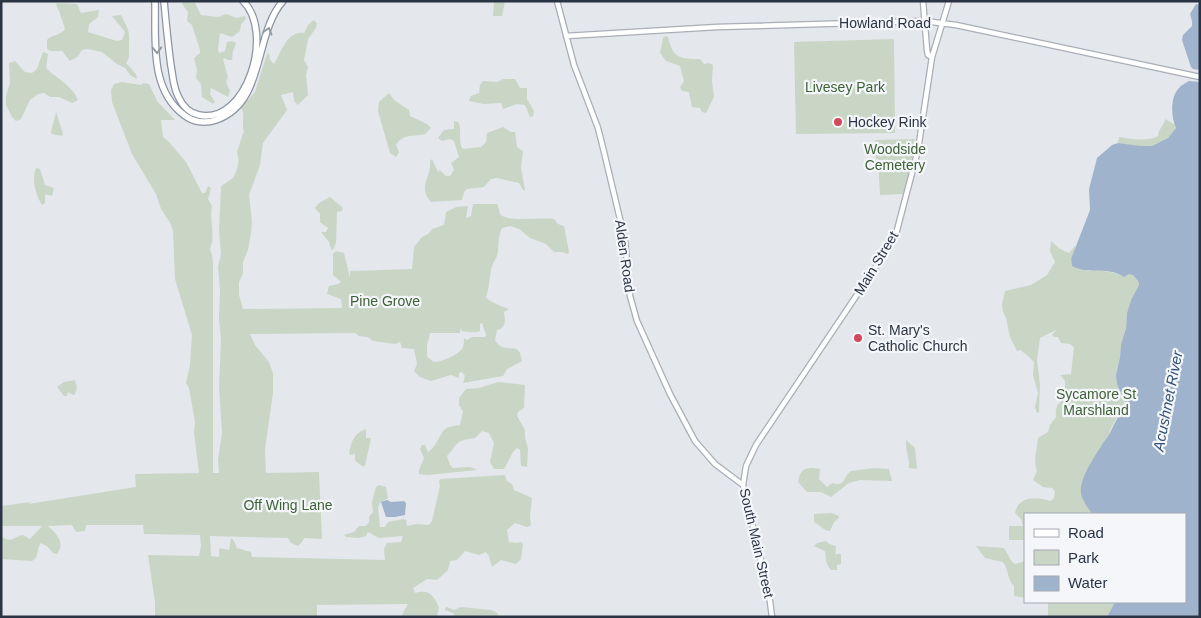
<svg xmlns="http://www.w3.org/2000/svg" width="1201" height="618" viewBox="0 0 1201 618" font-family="Helvetica,sans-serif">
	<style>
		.green { fill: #c9d6c5; fill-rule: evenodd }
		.water { fill: #9fb4cc }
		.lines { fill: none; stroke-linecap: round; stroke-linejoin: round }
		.secondary-casing { stroke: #a9aeb7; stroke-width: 7 }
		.highway-casing { stroke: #8b94a3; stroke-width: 8 }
		.secondary { stroke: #fff; stroke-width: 4.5 }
		.highway { stroke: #fff; stroke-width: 5.5 }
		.oneway { stroke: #959aa2 }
		.poi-dot { fill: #d1495b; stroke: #f4f6f9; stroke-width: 2 }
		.labels { text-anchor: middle; stroke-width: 4.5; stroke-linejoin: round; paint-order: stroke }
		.street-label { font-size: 14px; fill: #2b3445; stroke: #f4f6f9 }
		.park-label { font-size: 14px; fill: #3f6138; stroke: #f4f6f9 }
		.poi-label { font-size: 14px; fill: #2b3445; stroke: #f4f6f9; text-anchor: start }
		.water-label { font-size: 15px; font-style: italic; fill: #34527a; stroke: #f4f6f9 }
	</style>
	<rect width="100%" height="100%" fill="#e4e7ec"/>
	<path class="green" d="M184,1L195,3L201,15L218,17L226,14L237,18L245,16L246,19L241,24L240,31L232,37L220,33L218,49L219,53L225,51L227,42L232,41L236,43L233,51L232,60H228L224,58L223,59L228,77L226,82L230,91L228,97L211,88L210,94L215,102L213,104L202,97L201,84L196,78L197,70L194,58L200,53V50L192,25L187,21L188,12L182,4Z
		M494,1H505L502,16H493Z
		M57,3L77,4L81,13L99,10L98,17L89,24L88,32L117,41L122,40L125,32L112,16L121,15C131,35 129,30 129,51C129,57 129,59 126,63L136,74L137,79L131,76L125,68L117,64L102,52L87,49L82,50L77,57L70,61L62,51H51L47,49V40C52,34 60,36 65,29L59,11L56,5Z
		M314,20L317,24L316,28L308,39L304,60L308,67L306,75L308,95L298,105L294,101L293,92L281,95L287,110L263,143L260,165L249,195L252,221L251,233L248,250L243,262V273L239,282V295L243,309L342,308L341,299L327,294L329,286L338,284L341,282L333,275V254L336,251L344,253L350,278V271L412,269L414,247L422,237L428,234L432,229L444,225L446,212L456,207L468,206L466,218L471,216L473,204H497C499,207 499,213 501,215C508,222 543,217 554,219L558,224L564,226L569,252L568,254L562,252H554L546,244L530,238L519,229L510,226L502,228C498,237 499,242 498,251C498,256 494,261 492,266C489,277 490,286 486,297C488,301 503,307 509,309L504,312C505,321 507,327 497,330L495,340C501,350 507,347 517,349L520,353L522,361L507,369L503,376L463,383L465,376L462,372L459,373V378L451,375L431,381L420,377L414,371L417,364L414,349L402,348L400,342L395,344L373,341L368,337L359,336L355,333L250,334L255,345L269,362L273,373V393L265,449L266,473L319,472L322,539L304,538L302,542L298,546L291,543L288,538L210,536L211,556L219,557V550L220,548L229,550L231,538L234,541L237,548L251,552L252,557L385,560L384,549L387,543L401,542L403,536L379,538L368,532L366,536L359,538L346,537L344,535L354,532L359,526H365L369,523V517L373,512L372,502L376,487L379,485L386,487L388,498L380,503L378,507L380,527H385L388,522L403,519L406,520L407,526L417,524L429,525L432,521L440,486L439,481L441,479L505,475L507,481L512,484L514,490L532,498L530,517L531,525L527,527L515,523L507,530L509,542L517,543L521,542L523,544L521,559L516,564L501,560L492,567L489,556L486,552L479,555L465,551L457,560L450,561L448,570L437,580L427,579L413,588L415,593C429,589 433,595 439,607L437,617H401L408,604L317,605V617H155V602L148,555L199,556L201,546L200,535L144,534L143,525H86L85,531L76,532L72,525L48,526C56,534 66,542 57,554L53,553L48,547L41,543C36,548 40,557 32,561L1,559V536C10,544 14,537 23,535L30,539L42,526H1V506L31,502L28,504L136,487L135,474L199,473L194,432L195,422L189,388L186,383L190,365L192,335L175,279L173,232L171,224L161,209L156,194L132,154L112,102L111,90L114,84L122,82L141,85L143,83L149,84L157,101L175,120H161L163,137L169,142L186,162L202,193H205L208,186L211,188L208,199L212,206C209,219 216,237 210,249L212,255L213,263V473H219L218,460L222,433L219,387L221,339L219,319L220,290L218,267L221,254L219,231L221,187C224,183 231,181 234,176C238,168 240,161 237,152C240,145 240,140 244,132C241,124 246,115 241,108L255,92L267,54L269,53L270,60L274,64C282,52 286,31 304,33L308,25ZM482,323L486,335L485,337H472L467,340L464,338C464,342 464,347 461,350C455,356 442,362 434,362L427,357V345L430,333H460L461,327L462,331C466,332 476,333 480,331V324Z
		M666,36L668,37C673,58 679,59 700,59L704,64L709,63L713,65L712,81L714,97L706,113L702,112L700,108L692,107L689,92L682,91L680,87L684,81L680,66L666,61L660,53L663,38Z
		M894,39L895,133L796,134L794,42Z
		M43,52L48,54L46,68C57,79 72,85 78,100L72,103L59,97H50L44,93L38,94L30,100L21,119L16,121L12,117L6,105V96L10,83L9,63L15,61L25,72L32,73L37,69Z
		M503,79H515L520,88H527V99L534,111L533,116L530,117L525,105L517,104L503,109L501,103L484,104L469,101L471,96L479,93L480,85L483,81L497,82Z
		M389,93L394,100L409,110L410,116L427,124L431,128L425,134C414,137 403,133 396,145L399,152L396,157L390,153L378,111L379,102Z
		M56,112L63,134L62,136L52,134L51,132Z
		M1165,119C1168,121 1173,123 1175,125C1180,134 1156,146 1150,146C1140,147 1128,145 1118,143L1119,137C1130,139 1148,142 1158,136C1158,129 1164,126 1165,119Z
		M454,121L458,122C463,130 457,142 463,149L481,147L486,142L487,133L503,127L511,132H515L517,147L523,151L521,168L525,190H523L519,183L497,178L491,179L484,187L467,189L464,192L462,200L431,202C417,187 432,177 430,161L432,159L438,172L440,170L446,176H450L454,170L451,163L459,157L454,141L450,139L442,141L438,138L444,130L454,129Z
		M914,139L916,142L903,194L880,195L878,159H876L875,140Z
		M36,168L40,169L45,185L54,188L52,196L45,194V203L42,205C36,195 31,180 36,168Z
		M330,197L343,208L342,211L337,212L336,243L333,250L331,249L329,242L321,232H326L328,228L320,222V214L315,208L319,203Z
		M1051,241L1060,249L1069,253L1075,246L1076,250L1071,259L1072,264L1088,271L1097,270L1121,274H1135L1139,285L1131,300L1127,313L1126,328L1121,344L1120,357L1116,375L1124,398V404L1111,428L1109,435L1088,469L1081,490L1084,501L1092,514H1025V540H1009V526H1023L1021,519L1015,513C1019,495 1037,497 1051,501L1054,498L1055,491L1052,488L1043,487L1033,480L1037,471C1033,459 1037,450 1038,438L1048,432L1050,425L1056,417C1055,408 1057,404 1065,398V381L1060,375L1071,374L1074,347L1070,344L1061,343L1058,337H1054L1052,335L1056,330L1040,338L1037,361L1040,384L1039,412L1037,413L1035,407L1038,393L1033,375L1034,362L1027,355L1020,350L1017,351L1010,337L1006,318L1003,312L1002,304L1005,291L1031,285L1047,275L1055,262L1050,251Z
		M75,380L77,388L75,394L73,395L68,392L67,396H64L57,387L64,382Z
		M498,382L525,385L524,408L518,412L517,416L525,430V437L528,449L527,467L521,466L520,450L517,448L513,452L504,469H494L490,462L494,443L489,433L482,431L475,438C454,441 460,442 447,456L450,465L453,468L469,467L476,469L477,470L428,475L419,474V470L424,458L420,449L422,445H425L428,452C439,445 439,432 447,428C450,426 456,426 460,425L463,411L459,405V398L466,389L479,388Z
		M366,429V438H371L365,466H362L355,461V454L351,455L349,454C351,442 353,434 366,429Z
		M906,440L915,448L917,469L909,468C910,458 905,450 906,440Z
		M874,468L889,469L892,481L860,480L849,483L831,497L821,492H807L798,482C801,467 806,467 820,469L819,479L827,487L832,483C846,487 842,478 851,471Z
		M832,513L839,516V518L834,522L830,531C824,531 820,525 814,522V514Z
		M826,541L829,544L836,546L835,558V554H841V564L837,565V570H831C825,564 826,557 825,551L814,546L817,543Z
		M976,546L1004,548L1012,562L1015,564L1025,561V598L1014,596V586C1007,580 1009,570 1003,562L985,558Z
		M1048,602H1113L1114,604L1107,617H998L1048,616Z
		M447,607L454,610L461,607L491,610L496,612L500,617H456L453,613L445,610V608Z"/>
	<path class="water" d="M1196,4L1200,5V70L1193,69L1191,67L1182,40L1183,35L1192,26V21L1190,14Z
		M1189,81L1200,82V617H1107L1115,602H1185V514H1092C1088,508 1082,500 1081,493C1079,478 1096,455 1103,443C1105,440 1108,437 1110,433C1114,423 1121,413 1125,402L1117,384L1116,375L1120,357L1121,344L1126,328L1127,313L1131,300L1139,285L1138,281L1133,275L1129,274L1124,277C1110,266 1088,275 1072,266L1071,259L1090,210L1089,189L1097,158L1112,145L1118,143L1140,146H1152L1168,138L1176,128C1171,117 1170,97 1179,88C1181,85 1186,83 1189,81Z
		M387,500L391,502L404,501L406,503L405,515L395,517H386L381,502Z"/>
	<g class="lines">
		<defs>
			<path id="secondary" d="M557,1L574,65L598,128L604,152L625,240L630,296L637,321L670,394L695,441L715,464L743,485
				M923,1L927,50L928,55L932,57
				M566,36L717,27L924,21L956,25L1200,77
				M772,617L769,594L743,485L746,466L756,445L875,268L896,234L918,150L932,57L949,1"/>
			<path id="highway" d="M155,1C156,39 149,89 184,115C193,122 205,124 216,120C266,103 253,35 283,1
				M164,1C166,23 168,44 171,66C173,76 173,86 178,96C182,105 189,113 199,115C247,125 275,32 243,1"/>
		</defs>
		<use href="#secondary" class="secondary-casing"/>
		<use href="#highway" class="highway-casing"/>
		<use href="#secondary" class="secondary"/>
		<use href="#highway" class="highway"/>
	</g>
	<defs><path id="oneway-chevron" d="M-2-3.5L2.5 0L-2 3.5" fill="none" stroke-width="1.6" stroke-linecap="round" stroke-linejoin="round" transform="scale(1.25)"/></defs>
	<g class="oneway">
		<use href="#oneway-chevron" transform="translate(268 31) rotate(-74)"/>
		<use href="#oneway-chevron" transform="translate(157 50) rotate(88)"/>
	</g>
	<g class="poi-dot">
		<circle cx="838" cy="122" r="5"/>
		<circle cx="858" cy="338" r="5"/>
	</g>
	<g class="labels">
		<g class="street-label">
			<text x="885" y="28">Howland Road</text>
			<text transform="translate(625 256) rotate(82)" y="5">Alden Road</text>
			<text transform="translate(876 263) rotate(-59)" y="5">Main Street</text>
			<text transform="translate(757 543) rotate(77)" y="5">South Main Street</text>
		</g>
		<g class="park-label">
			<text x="845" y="92">Livesey Park</text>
			<text x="895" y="154">Woodside<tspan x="895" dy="16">Cemetery</tspan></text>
			<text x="385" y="306">Pine Grove</text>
			<text x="1096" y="399">Sycamore St<tspan x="1096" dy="16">Marshland</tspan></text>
			<text x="288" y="510">Off Wing Lane</text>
		</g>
		<g class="poi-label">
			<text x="848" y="127">Hockey Rink</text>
			<text x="868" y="335">St. Mary's<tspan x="868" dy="16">Catholic Church</tspan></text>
		</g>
		<g class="water-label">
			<text transform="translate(1168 401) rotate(-79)" y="5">Acushnet River</text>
		</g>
	</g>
	<rect width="1201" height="618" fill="none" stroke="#2b3445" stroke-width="5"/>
	<rect x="1024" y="513" width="162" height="90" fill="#f4f6f9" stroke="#a4a8b1"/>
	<rect x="1034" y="529" width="25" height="8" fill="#ffffff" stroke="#a4a8b1"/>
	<text x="1068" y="538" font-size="15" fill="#2b3445">Road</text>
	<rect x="1034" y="550" width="25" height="15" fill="#c9d6c5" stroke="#a4a8b1"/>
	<text x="1068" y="563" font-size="15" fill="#2b3445">Park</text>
	<rect x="1034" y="576" width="25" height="15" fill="#9fb4cc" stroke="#a4a8b1"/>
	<text x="1068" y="588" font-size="15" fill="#2b3445">Water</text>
</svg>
